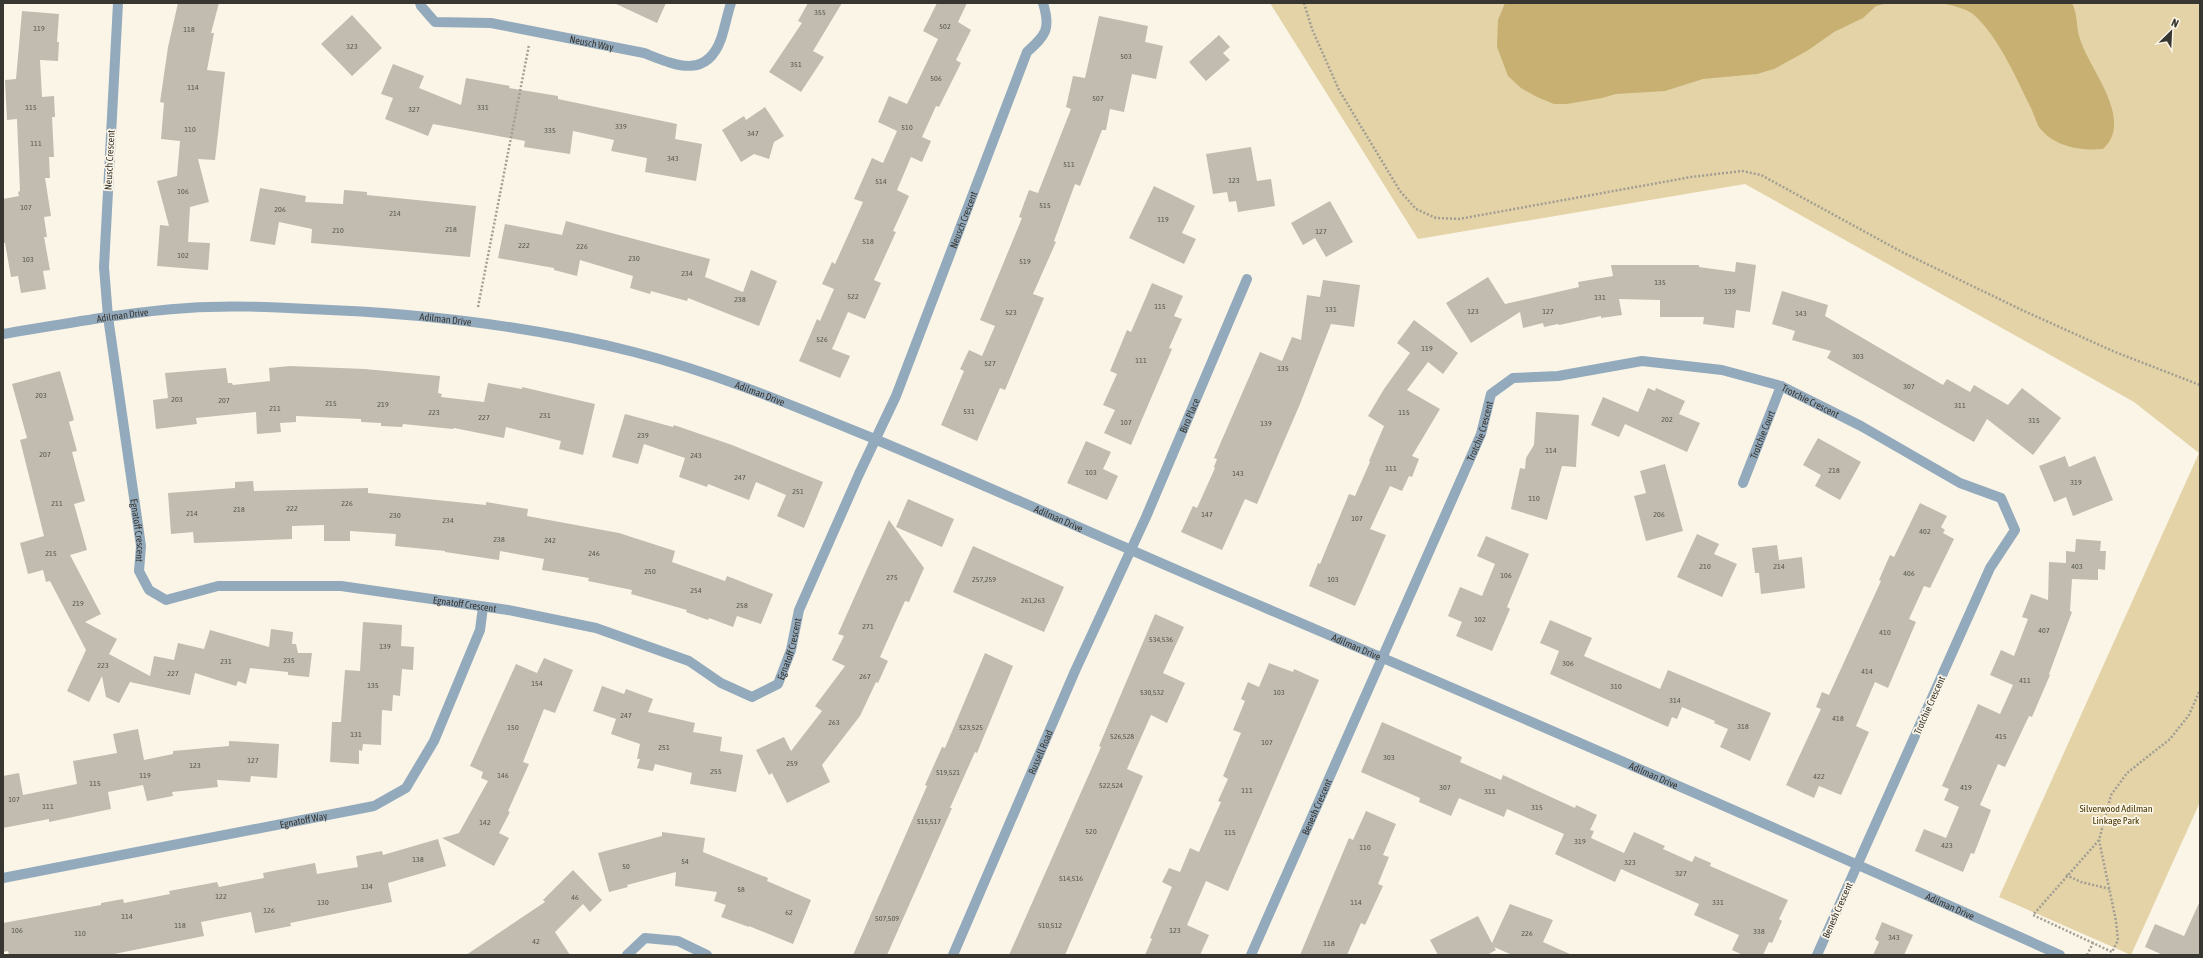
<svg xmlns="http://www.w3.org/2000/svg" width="2203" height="958" viewBox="0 0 2203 958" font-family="'Asap Condensed',sans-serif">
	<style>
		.green { fill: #e3d3a7 }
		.water { fill: #c7b071 }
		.building { fill: #c1bcaf }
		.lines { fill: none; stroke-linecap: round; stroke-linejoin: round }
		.path { stroke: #a29e94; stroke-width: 2.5; stroke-dasharray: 2 2; stroke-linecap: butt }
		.minor { stroke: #93aabd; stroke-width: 10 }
		.labels { text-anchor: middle; stroke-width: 3.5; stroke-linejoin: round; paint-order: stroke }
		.number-label { font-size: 8px; fill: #5a5850 }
		.street-label { font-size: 10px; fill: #383630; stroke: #fbf5e7 }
		.park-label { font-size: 10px; fill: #453500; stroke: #fbf5e7 }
	</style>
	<rect width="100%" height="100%" fill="#fbf5e7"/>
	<path class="green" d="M1270,3H2200V802L2131,955L1999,897L2199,453L2134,402L1745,184L1418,239Z"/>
	<path class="water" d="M1505,3H1888L1876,6L1863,18L1834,32L1807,51L1774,69L1757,74L1703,79L1665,91L1616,94L1602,98L1567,104H1554L1537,97L1521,88L1508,76L1497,47L1498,20Z
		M1941,3H2072C2078,14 2076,28 2080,39C2089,69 2135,120 2103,149C2080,151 2054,147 2039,127C2035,120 2033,111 2029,104C2015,75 1997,35 1973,14C1965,8 1950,5 1941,3Z"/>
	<path class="building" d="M178,3H219L211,33H214L207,70L225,72L215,160L198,159L209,202L190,207L188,242L210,243L208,270L157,266L160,225L169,226L157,181L177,176L180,141L161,139L164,103L160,102L168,47Z
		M614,3H666L657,23Z
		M808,3H842L813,51L824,57L801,92L769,72L802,23L798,21Z
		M937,3H967L958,22L971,30L956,60L961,63L939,107L936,106L922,137L931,141L922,162L911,157L897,190L909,196L893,231L896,232L874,280L881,283L865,319L848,312L832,349L850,356L840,378L799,361L817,319L820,321L834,289L822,284L832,262L835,264L863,202L854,199L872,158L883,163L897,131L878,122L889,96L907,104L938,39L923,31Z
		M22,11L59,14L57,42H59L58,61L40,60L42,97L54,96L55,117H52L54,157H49L50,178H45L51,216L44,217L47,237H44L50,270L43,271L46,289L21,293L18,276L11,277L5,243H3V199L19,196L18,192L20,191L17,119L7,120L5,80L16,79Z
		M352,15L382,48L352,76L321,44Z
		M1099,16L1148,26L1145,42L1163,46L1156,79L1132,74L1124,112L1110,109L1106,130H1102L1080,186L1075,184L1054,241L1056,242L1033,294L1044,298L1005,390L1000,388L977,441L941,425L964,371L960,369L969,350L982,356L995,326L980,320L1022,218L1019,217L1029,190L1038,193L1071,109L1066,107L1073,76L1085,78Z
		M1219,35L1230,47L1223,53L1230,60L1206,81L1189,62Z
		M393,64L424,76L419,88L461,105L466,78L510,86L509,88L558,96V99L677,124L675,139L702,144L696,181L645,172L647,158L611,151L614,140L573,131L570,154L524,147L525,141L433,124L428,136L385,119L393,98L381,94Z
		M765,107L784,136L774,142L769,159L754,154L741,162L722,130L744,116L746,120Z
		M1251,147L1257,181L1271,179L1275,206L1238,212L1236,201L1229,202L1227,192L1213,194L1206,154Z
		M1154,186L1195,206L1182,233L1196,239L1184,264L1129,238Z
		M260,188L306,196L305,202L343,204L344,190L367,192V195L476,206L470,257L311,243L312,229L279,222L275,245L250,241Z
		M1330,201L1353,242L1326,257L1315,238L1303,245L1291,223Z
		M566,221L710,259L705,277L743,292L751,270L777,281L759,326L688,298L687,301L651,291L650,294L630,288L633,276L580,260L577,276L554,270V268L498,258L505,224L562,235Z
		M1736,262L1756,265L1750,312L1736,310L1734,328L1703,324L1704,317H1660V300L1619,299L1622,315L1601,318V316L1559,325L1558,324L1544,327L1543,323L1523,328L1520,312L1471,343L1446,303L1488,277L1505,304L1579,287L1578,282L1613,276L1611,265H1699V267L1735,272Z
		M1323,280L1360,285L1354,327L1331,324L1300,404L1257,504L1245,499L1222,550L1181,532L1193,506L1197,508L1215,468L1214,467L1217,459L1214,458L1260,352L1282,361L1292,337L1301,340L1307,295L1320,297Z
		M1152,283L1183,296L1174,316L1182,319L1169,348L1172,349L1131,445L1104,433L1115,410L1103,405L1117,374L1110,371L1127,330L1131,332Z
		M1782,291L1828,305L1825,316L1943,385L1947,379L1970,392L1974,385L2008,405L2022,388L2061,418L2033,455L1987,419L1974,442L1827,358L1831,351L1792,340L1795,331L1772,324Z
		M1414,320L1458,353L1443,374L1428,362L1407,390L1440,409L1412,456L1419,459L1412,477L1409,476L1402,491L1390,486L1370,529L1386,535L1355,606L1309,586L1318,563L1320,564L1349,494L1355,496L1370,462L1369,461L1384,426L1368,416L1384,389L1410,353L1397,343Z
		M290,366L365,369L440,376L438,393L442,394L441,397L484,402L488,383L522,389V387L595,404L583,455L559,449L561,441L506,427L504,438L454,428L453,429L403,424L402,427L381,426V423L361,422V419L296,416V422L280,423L281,432L257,434L256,412L196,418L197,424L156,429L153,400L168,398L165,373L226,368L228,383H232L233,385L270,381L269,368Z
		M60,371L74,420L69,422L77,451L72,452L85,501L74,504L87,550L70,555L101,614L85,622L117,639L109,654L150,676L154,656L174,660L178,643L204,649L210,630L269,647L271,629L293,632L292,644H296L298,653H312L309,677L288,675V672L250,668L246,684L238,681L236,686L195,673L190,695L130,682L119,703L106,697L102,676L89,702L67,691L86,650L50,581L46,582L43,570L28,574L20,543L44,536L20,440L27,438L12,384Z
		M1648,388L1655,391L1656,388L1685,401L1679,414L1700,423L1687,452L1625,424L1619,437L1591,425L1603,397L1638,412Z
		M1536,412L1579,415L1576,467L1562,466L1547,520L1511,509L1520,468L1525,469L1526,458L1534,445Z
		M625,414L673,427L674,425L732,445L823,482L804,528L777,516L786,495L756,482L749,500L708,484L707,487L679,477L685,458L644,444L638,464L612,457Z
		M1818,438L1861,462L1840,500L1815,486L1821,475L1803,465Z
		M1086,441L1111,452L1103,469L1118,476L1107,500L1067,483Z
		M2065,456L2069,467L2095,456L2113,500L2073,516L2066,497L2054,502L2039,466Z
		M1665,464L1683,531L1646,541L1634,496L1646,493L1640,471Z
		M253,481L254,491L368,488V493L486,505V502L528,509L527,516L619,533L675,551L672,562L725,581L727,576L773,594L761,624L737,616L733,627L709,618L708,620L686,612L687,610L631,594L632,590L588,581L589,578L542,570L544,559L500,551L499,560L445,552V551L395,546L396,534L350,531V541H324V525L292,526V539L194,543L193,532L171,534L168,493L235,488V482Z
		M908,499L954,519L942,547L896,527Z
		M1920,503L1947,516L1941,527L1945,530L1943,533L1954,539L1930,588L1924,586L1909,619L1916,622L1888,688L1875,682L1856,726L1869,732L1841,795L1819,786L1814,798L1786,785L1821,709L1816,707L1822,692L1829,695L1881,581L1879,580L1890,555L1894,557Z
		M889,520L924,568L909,602L905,601L880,657L888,661L878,683L876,682L860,716L822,765L830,782L787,803L772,773L769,775L756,750L784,737L791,751L822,711L815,706L845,666L832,660L844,636L838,634Z
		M1697,534L1719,544L1714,554L1737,564L1722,597L1677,577Z
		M1486,536L1529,554L1507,607L1510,609L1492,651L1456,636L1462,622L1448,616L1460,587L1482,596L1495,564L1477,556Z
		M2076,539L2101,541L2100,551H2106L2105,570L2098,569V580L2072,579L2070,611L2072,612L2049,674L2050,675L2032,717L2029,716L2005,767L1998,764L1980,805L1991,810L1974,854L1971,853L1963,872L1915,851L1924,829L1946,838L1959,807L1944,800L1949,789L1942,786L1978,704L2000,714L2013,685L1990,675L2001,650L2014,656L2028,619L2022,617L2031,594L2048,600L2049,562L2066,563V551L2075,552Z
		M1777,545L1779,560L1802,557L1805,588L1761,594L1759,573H1755L1752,548Z
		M973,546L1064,587L1044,632L953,592Z
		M1155,614L1184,627L1163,673L1185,683L1167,723L1151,715L1127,769L1143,776L1065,955H1009L1101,747L1099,746Z
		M1550,620L1592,638L1584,656L1660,689L1668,670L1771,713L1750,761L1720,747L1728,729L1714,723L1715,721L1682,707L1677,719L1672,717L1668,727L1550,674L1559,651L1540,643Z
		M363,622L402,625L401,646L414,647L413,670L402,669L400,696L393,695L392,711L382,710L381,745L363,744L362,751L359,750V764L330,762L332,722H341L345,670L360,671Z
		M985,653L1013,666L977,753L975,752L950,808H952L887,955H853L927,786L925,785L942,747L945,748Z
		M544,658L573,670L555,713L544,709L523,762L529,764L508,811L510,812L499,833L509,838L494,866L442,838L459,833L488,781L481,778L483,772L470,766L516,664L537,673Z
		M1269,663L1293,672L1294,669L1319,680L1228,891L1206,881L1187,925L1209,935L1200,955H1145L1152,939L1150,938L1172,887L1162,882L1169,868L1180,872L1190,848L1199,852L1221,802L1218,801L1228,779L1223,776L1241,733L1233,730L1245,701L1241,699L1248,682L1259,687Z
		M602,686L624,694L626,689L653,699L648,712L695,723L693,732L722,737L720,751L743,755L736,792L690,784L692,773L655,764L653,771L637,768L640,759H637L640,744L611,734L616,719L593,711Z
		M1382,722L1462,757L1460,762L1501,780L1503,775L1575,808L1576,805L1597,815L1590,830L1594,831L1591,838L1624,853L1634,832L1665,846L1663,849L1692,862L1695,856L1711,863L1710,866L1788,900L1779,919L1782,921L1772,943L1769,942L1763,955H1743L1732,950L1739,935L1694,915L1699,904L1621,869L1615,882L1555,854L1564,834L1507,809L1504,817L1459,798L1451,816L1419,802L1420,798L1361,772Z
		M138,729L144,760L173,754V751L229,746V741L279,744L277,778L251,776L250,782L217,780L218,787L172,792L173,796L147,801L143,785L108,792L111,809L49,822V819L3,828V776L19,773L23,795L77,784L73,761L117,753L113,734Z
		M1366,811L1396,824L1383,855L1389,857L1378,884L1383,886L1365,925L1361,923L1347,955H1300L1349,838L1353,840Z
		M662,832L705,838L703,852L768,878L767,881L811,900L793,944L749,926V927L721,917L726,905L714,901L717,892L675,886L676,872L627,885L628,887L609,892L598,853L662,836Z
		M438,839L446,866L388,883L392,902L290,923L291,926L255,933L251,912L201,922L204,936L109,955H9L8,951L3,952V923L101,905V903L123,899L124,903L170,894L169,891L217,882L219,887L264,878L263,873L315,863L317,874L358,867L356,856L382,851L383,855Z
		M573,870L602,900L590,912L583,904L555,932L570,955H466L545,902L543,900Z
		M2200,901V955H2163L2145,947L2155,924L2184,936Z
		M1510,904L1553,920L1543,942L1572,955H1512L1494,947L1496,950L1487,955H1438L1430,940L1478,916L1492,943Z
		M1882,922L1913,935L1904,955H1873L1879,942L1875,939Z"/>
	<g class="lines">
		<path class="path" d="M1304,3L1312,29L1339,90L1400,191L1416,209L1436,218L1459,219L1691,177L1742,171L1761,175L1902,252L2024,311L2115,352L2200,385
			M478,307L529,45
			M2066,875L2081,882L2110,889
			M2093,943L2033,915L2099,840
			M2087,955L2093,943L2112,952L2118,940L2116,921L2099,840L2111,795L2127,773L2170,739L2189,715L2200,690"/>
		<g class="minor">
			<path id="s1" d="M118,3L104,267L108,317L141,546L139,571L149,590L166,600L218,586H341L508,610L596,628L689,661L721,683L752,697L778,684L791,650L799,610L859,474L896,396L1027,52C1046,35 1051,29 1043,3"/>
			<path id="s2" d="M420,3L421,6L435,22L491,23L644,53C675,65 706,80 721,39C725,27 727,15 731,3"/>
			<path id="s3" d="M3,334C64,324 126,312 188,308C228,305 269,307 309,309C419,313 527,325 634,352C716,373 794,406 872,438C993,488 1113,543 1235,595C1511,712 1786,832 2060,955"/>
			<path id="s4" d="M1743,483L1781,386"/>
			<path id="s5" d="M3,878L374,806L406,788L434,741L480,630L483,607"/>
			<path d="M627,955L645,938L678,941L707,955"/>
			<path id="s6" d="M953,955L1075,671L1146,517L1247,279"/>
			<path id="s7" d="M1251,955L1481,434L1491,394L1513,378L1558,376L1642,361L1722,370L1781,386L1861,426L1960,483L2001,498L2015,530L1990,568L1817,955"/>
		</g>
	</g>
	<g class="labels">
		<g class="number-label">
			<text x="820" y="15">355</text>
			<text x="945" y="29">502</text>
			<text x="39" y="31">119</text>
			<text x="189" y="32">118</text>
			<text x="352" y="49">323</text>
			<text x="1126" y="59">503</text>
			<text x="796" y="67">351</text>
			<text x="936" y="81">506</text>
			<text x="193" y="90">114</text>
			<text x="1098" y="101">507</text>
			<text x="31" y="110">115</text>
			<text x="483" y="110">331</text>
			<text x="414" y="112">327</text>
			<text x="621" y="129">339</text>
			<text x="907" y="130">510</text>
			<text x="190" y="132">110</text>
			<text x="550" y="133">335</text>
			<text x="753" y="136">347</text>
			<text x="36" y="146">111</text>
			<text x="673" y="161">343</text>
			<text x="1069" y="167">511</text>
			<text x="1234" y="183">123</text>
			<text x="881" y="184">514</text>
			<text x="183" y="194">106</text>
			<text x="1045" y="208">515</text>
			<text x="26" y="210">107</text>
			<text x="280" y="212">206</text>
			<text x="395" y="216">214</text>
			<text x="1163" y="222">119</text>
			<text x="451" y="232">218</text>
			<text x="338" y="233">210</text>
			<text x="1321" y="234">127</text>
			<text x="868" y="244">518</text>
			<text x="524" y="248">222</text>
			<text x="582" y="249">226</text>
			<text x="183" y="258">102</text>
			<text x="634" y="261">230</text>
			<text x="28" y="262">103</text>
			<text x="1025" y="264">519</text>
			<text x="687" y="276">234</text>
			<text x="1660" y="285">135</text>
			<text x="1730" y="294">139</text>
			<text x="853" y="299">522</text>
			<text x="1600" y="300">131</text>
			<text x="740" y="302">238</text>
			<text x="1160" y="309">115</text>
			<text x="1331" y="312">131</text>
			<text x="1473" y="314">123</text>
			<text x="1548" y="314">127</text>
			<text x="1011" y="315">523</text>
			<text x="1801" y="316">143</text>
			<text x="822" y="342">526</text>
			<text x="1427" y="351">119</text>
			<text x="1858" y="359">303</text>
			<text x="1141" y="363">111</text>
			<text x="990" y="366">527</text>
			<text x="1283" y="371">135</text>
			<text x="1909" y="389">307</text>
			<text x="41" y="398">203</text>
			<text x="177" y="402">203</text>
			<text x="224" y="403">207</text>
			<text x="331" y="406">215</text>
			<text x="383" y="407">219</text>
			<text x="1960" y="408">311</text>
			<text x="275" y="411">211</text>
			<text x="969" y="414">531</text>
			<text x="434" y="415">223</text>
			<text x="1404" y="415">115</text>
			<text x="545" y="418">231</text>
			<text x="484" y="420">227</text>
			<text x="1667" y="422">202</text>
			<text x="2034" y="423">315</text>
			<text x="1126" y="425">107</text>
			<text x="1266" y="426">139</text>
			<text x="643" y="438">239</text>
			<text x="1551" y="453">114</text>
			<text x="45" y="457">207</text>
			<text x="696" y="458">243</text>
			<text x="1391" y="471">111</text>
			<text x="1834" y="473">218</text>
			<text x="1091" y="475">103</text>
			<text x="1238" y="476">143</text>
			<text x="740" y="480">247</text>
			<text x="2076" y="485">319</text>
			<text x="798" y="494">251</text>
			<text x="1534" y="501">110</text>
			<text x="57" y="506">211</text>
			<text x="347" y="506">226</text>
			<text x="292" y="511">222</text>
			<text x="239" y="512">218</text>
			<text x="192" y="516">214</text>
			<text x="1207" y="517">147</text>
			<text x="1659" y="517">206</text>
			<text x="395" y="518">230</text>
			<text x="1357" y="521">107</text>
			<text x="448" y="523">234</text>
			<text x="1925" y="534">402</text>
			<text x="499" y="542">238</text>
			<text x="550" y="543">242</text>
			<text x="51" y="556">215</text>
			<text x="594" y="556">246</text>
			<text x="1705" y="569">210</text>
			<text x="1779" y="569">214</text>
			<text x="2077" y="569">403</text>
			<text x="650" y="574">250</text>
			<text x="1909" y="576">406</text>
			<text x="1506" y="578">106</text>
			<text x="892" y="580">275</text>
			<text x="984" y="582">257,259</text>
			<text x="1333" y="582">103</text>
			<text x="696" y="593">254</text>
			<text x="1033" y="603">261,263</text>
			<text x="78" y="606">219</text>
			<text x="742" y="608">258</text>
			<text x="1480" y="622">102</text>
			<text x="868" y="629">271</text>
			<text x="2044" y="633">407</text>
			<text x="1885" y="635">410</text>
			<text x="1161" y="642">534,536</text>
			<text x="385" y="649">139</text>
			<text x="289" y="663">235</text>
			<text x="226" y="664">231</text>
			<text x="1568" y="666">306</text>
			<text x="103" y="668">223</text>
			<text x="1867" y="674">414</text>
			<text x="173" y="676">227</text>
			<text x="865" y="679">267</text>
			<text x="2025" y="683">411</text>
			<text x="537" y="686">154</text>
			<text x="373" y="688">135</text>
			<text x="1616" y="689">310</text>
			<text x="1152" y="695">530,532</text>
			<text x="1279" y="695">103</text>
			<text x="1675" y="703">314</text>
			<text x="626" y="718">247</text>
			<text x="1838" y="721">418</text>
			<text x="834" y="725">263</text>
			<text x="1743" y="729">318</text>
			<text x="513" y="730">150</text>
			<text x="971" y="730">523,525</text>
			<text x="356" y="737">131</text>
			<text x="1122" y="739">526,528</text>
			<text x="2001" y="739">415</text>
			<text x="1267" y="745">107</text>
			<text x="664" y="750">251</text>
			<text x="1389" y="760">303</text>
			<text x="253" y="763">127</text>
			<text x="792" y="766">259</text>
			<text x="195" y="768">123</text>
			<text x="716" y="774">255</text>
			<text x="948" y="775">519,521</text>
			<text x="145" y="778">119</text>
			<text x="503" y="778">146</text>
			<text x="1819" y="779">422</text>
			<text x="95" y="786">115</text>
			<text x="1111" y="788">522,524</text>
			<text x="1445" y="790">307</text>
			<text x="1966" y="790">419</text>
			<text x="1247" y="793">111</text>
			<text x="1490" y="794">311</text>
			<text x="14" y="802">107</text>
			<text x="48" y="809">111</text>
			<text x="1537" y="810">315</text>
			<text x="929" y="824">515,517</text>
			<text x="485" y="825">142</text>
			<text x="1091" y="834">520</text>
			<text x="1230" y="835">115</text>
			<text x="1580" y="844">319</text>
			<text x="1947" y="848">423</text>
			<text x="1365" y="850">110</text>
			<text x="418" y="862">138</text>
			<text x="685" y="864">54</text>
			<text x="1630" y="865">323</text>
			<text x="626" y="869">50</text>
			<text x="1681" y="876">327</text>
			<text x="1071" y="881">514,516</text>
			<text x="367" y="889">134</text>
			<text x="741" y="892">58</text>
			<text x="221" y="899">122</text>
			<text x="575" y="900">46</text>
			<text x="323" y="905">130</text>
			<text x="1356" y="905">114</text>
			<text x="1718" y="905">331</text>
			<text x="269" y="913">126</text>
			<text x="789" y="915">62</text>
			<text x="127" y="919">114</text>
			<text x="887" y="921">507,509</text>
			<text x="180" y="928">118</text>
			<text x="1050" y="928">510,512</text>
			<text x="17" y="933">106</text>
			<text x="1175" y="933">123</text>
			<text x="1759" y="934">338</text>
			<text x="80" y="936">110</text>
			<text x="1527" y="936">226</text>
			<text x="1894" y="940">343</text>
			<text x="536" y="944">42</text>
			<text x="1329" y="946">118</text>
		</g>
		<g class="street-label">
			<text dy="4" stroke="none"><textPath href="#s2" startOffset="183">Neusch Way</textPath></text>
			<text transform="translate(109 160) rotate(-87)" y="4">Neusch Crescent</text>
			<text dy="4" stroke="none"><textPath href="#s1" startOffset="1749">Neusch Crescent</textPath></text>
			<text dy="4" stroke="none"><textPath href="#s3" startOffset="121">Adilman Drive</textPath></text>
			<text dy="4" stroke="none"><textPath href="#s3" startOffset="445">Adilman Drive</textPath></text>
			<text dy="4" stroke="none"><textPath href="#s3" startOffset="769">Adilman Drive</textPath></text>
			<text dy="4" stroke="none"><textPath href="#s7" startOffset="943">Trotchie Crescent</textPath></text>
			<text dy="4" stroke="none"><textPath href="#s6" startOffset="589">Biro Place</textPath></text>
			<text dy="4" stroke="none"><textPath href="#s7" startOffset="572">Trotchie Crescent</textPath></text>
			<text dy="4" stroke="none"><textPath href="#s4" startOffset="52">Trotchie Court</textPath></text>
			<text dy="4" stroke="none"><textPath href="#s3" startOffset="1093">Adilman Drive</textPath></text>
			<text dy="4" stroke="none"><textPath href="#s1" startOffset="530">Egnatoff Crescent</textPath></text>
			<text dy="4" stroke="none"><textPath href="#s1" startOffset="914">Egnatoff Crescent</textPath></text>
			<text dy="4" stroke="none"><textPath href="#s3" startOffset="1417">Adilman Drive</textPath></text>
			<text dy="4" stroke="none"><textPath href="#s1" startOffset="1285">Egnatoff Crescent</textPath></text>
			<text transform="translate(1929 705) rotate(-66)" y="4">Trotchie Crescent</text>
			<text dy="4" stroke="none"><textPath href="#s6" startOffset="221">Russell Road</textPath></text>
			<text dy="4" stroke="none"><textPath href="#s3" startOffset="1741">Adilman Drive</textPath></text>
			<text dy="4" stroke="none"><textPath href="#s7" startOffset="162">Benesh Crescent</textPath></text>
			<text dy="4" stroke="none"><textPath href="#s5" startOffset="306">Egnatoff Way</textPath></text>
			<text dy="4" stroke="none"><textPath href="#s3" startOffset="2065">Adilman Drive</textPath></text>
			<text transform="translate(1837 910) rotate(-66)" y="4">Benesh Crescent</text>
		</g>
		<g class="park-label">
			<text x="2116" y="812">Silverwood Adilman<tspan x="2116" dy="12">Linkage Park</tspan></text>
		</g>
	</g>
	<rect width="2203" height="958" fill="none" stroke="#383630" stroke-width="8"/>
	<g transform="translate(2171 32) rotate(24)" stroke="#fbf5e7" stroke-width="3" paint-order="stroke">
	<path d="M0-3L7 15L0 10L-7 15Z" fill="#383630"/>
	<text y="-6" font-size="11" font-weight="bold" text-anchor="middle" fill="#383630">N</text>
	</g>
</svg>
